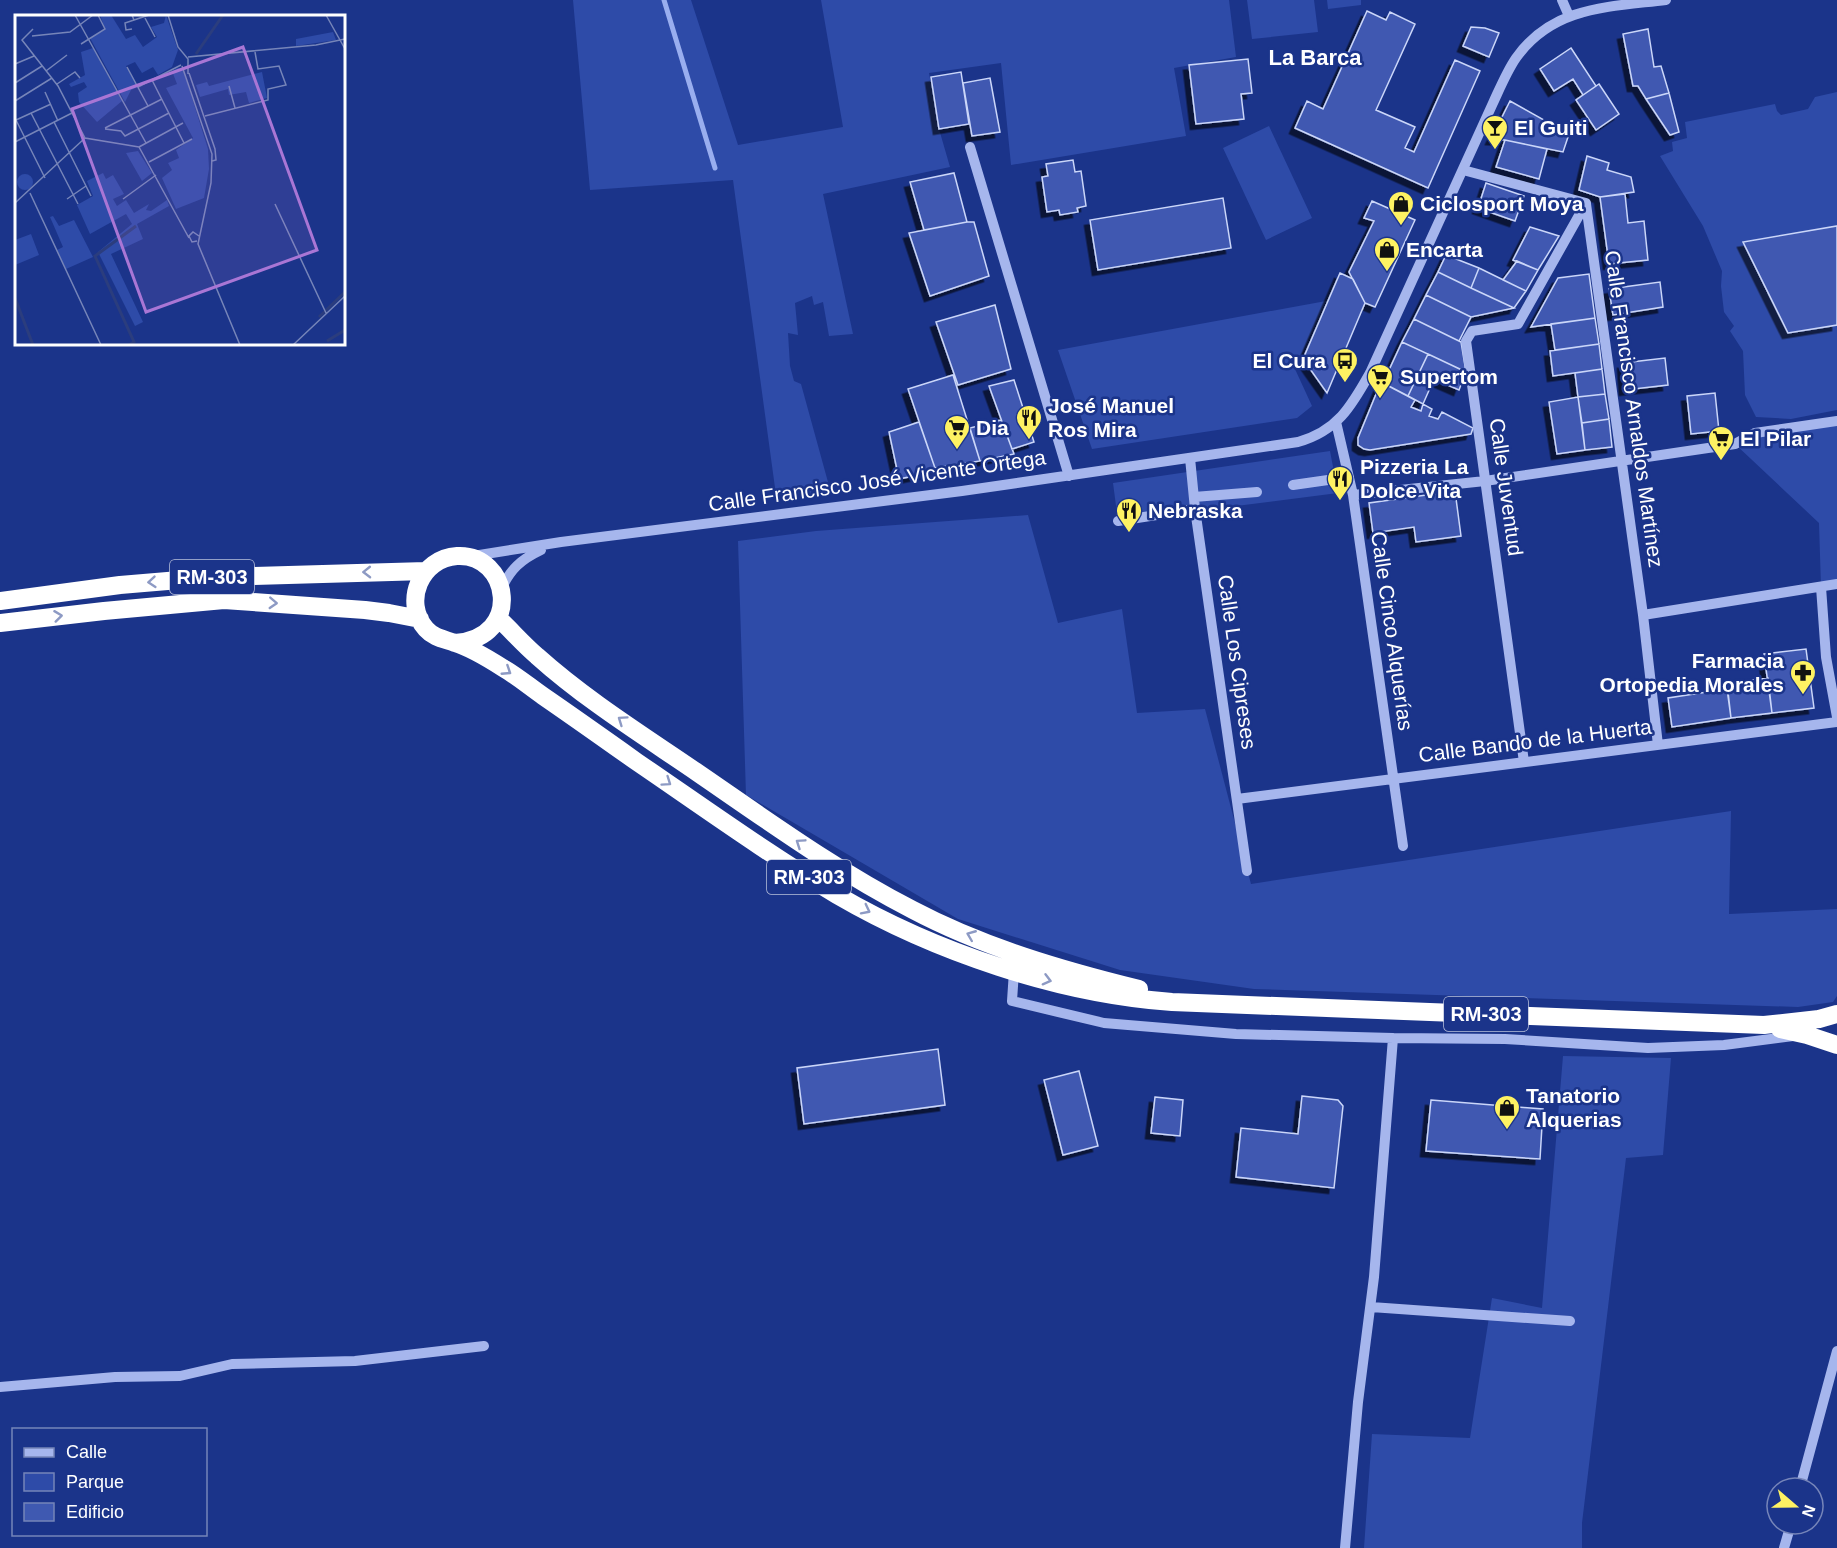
<svg xmlns="http://www.w3.org/2000/svg" width="1837" height="1548" viewBox="0 0 1837 1548" font-family="Helvetica,sans-serif">
	<style>
		.green { fill: #2e4ba8 }
		.lines { fill: none; stroke-linecap: round; stroke-linejoin: round }
		.stream { stroke: #99aeef; stroke-width: 5 }
		.building { fill: #3f59b1; stroke: #cbd6f9; stroke-width: 1.5; filter: url(#shadow) }
		.minor { stroke: #a6b6ed; stroke-width: 10 }
		.highway { stroke: #fff; stroke-width: 18 }
		.oneway { stroke: #8d9ac4 }
		.labels { text-anchor: middle; stroke-width: 5; stroke-linejoin: round; paint-order: stroke }
		.shield { fill: #1b348a; stroke: #bbc2dc; stroke-width: 1.5 }
		.shield-label { font-size: 20px; font-weight: bold; fill: #fff }
		.poi-label { font-size: 21px; font-weight: bold; fill: #fff; stroke: #1b348a; text-anchor: start }
		.street-label { font-size: 21px; fill: #fff; stroke: #1b348a }
		.neighbourhood-label { font-size: 22px; font-weight: bold; fill: #fff; stroke: #1b348a }
		.inset-river { fill: none; stroke: #2b3d7e; stroke-width: 3 }
		.inset-road { fill: none; stroke: #7685b9; stroke-width: 1.5 }
		.view { fill: #a976d5; fill-opacity: 0.15; stroke: #a976d5; stroke-width: 3 }
		.inset-edge { fill: none; stroke: #fff; stroke-width: 3 }
	</style>
	<defs>
		<filter id="shadow"><feDropShadow dx="-5.5" dy="5.5" stdDeviation="0" flood-color="#0009"/></filter>
	</defs>
	<rect width="100%" height="100%" fill="#1b348a"/>
	<path class="green" d="M573,0H691L738,145L843,127L821,0H1229L1236,57L1174,68L1186,136L1011,165L1001,63L929,73L939,129L950,167L823,194L853,334L829,336L823,302L814,305L812,296L795,303L798,335L788,333L790,366L794,381L801,384L831,493L776,495L733,180L590,190Z
		M1247,0H1314L1318,32L1252,39Z
		M1327,0H1361V5L1328,9Z
		M1837,92V410L1791,419L1756,417L1745,395L1743,351L1730,331L1734,326L1724,312L1721,286L1722,271L1703,226L1660,156L1673,151L1672,142L1687,138L1685,122L1775,104L1777,111L1781,115L1808,109L1815,97Z
		M1269,126L1312,218L1266,240L1223,148Z
		M1326,301L1295,369L1312,406L1297,418L1092,449L1058,350Z
		M1837,421V584L1821,587L1819,523L1735,444L1755,433Z
		M1330,451L1338,493L1118,521L1113,483Z
		M1028,515L1058,623L1122,609L1137,713L1205,709L1251,884L1731,811L1729,914L1837,909V996L1833,1002L1798,1007L1254,989L1120,970L958,919L746,795L738,541L816,531Z
		M1563,1056L1671,1058L1663,1155L1626,1158L1582,1523V1548H1364L1372,1434L1470,1438L1492,1298L1542,1308Z"/>
	<g class="lines">
		<path class="stream" d="M664,0L715,168"/>
	</g>
	<path class="building" d="M1367,11L1386,20L1390,12L1415,24L1376,110L1415,127L1405,148L1414,152L1455,60L1480,71L1428,188L1295,128L1307,101L1323,109Z
		M1471,27L1485,28L1499,33L1489,57L1463,46Z
		M1648,29L1654,67L1661,66L1669,93L1646,99L1638,86H1633L1623,34Z
		M1571,48L1596,86L1583,95L1573,79L1554,91L1540,69Z
		M1248,59L1252,93L1241,94L1244,119L1196,124L1189,65Z
		M961,72L969,124L939,129L931,77Z
		M990,78L1000,132L972,136L963,83Z
		M1599,84L1619,114L1596,130L1576,100Z
		M1669,93L1679,132L1670,135L1646,99Z
		M1510,101L1569,134L1563,152L1505,140L1491,139Z
		M1505,140L1547,149L1539,179L1496,167Z
		M1587,156L1609,163L1607,170L1631,177L1634,192L1600,197L1579,190Z
		M1073,160L1075,172L1081,171L1086,206L1077,208L1078,212L1060,215L1059,210L1047,212L1042,177L1048,176L1046,164Z
		M954,173L967,222L924,230L910,182Z
		M1486,183L1524,196L1515,221L1478,208Z
		M1625,194L1628,223L1644,221L1648,260L1609,264L1600,197Z
		M1223,198L1231,248L1098,270L1090,220Z
		M1372,201L1415,220L1375,307L1365,303L1349,272L1374,221L1364,218Z
		M967,222H974L989,276L930,296L909,233Z
		M1837,226V325L1788,333L1743,242Z
		M1530,227L1559,236L1538,270L1513,260Z
		M1446,255L1479,268L1471,288L1438,272Z
		M1517,261L1538,270L1526,291L1503,280Z
		M1479,268L1526,291L1514,308L1471,288Z
		M1438,272L1471,288L1514,308L1471,317L1426,295Z
		M1340,273L1353,279L1365,303L1327,393L1303,359Z
		M1589,274L1595,318L1531,327L1558,278Z
		M1660,282L1663,307L1613,315L1609,289Z
		M1426,295L1471,317L1459,341L1414,319Z
		M995,305L1011,369L958,385L936,322Z
		M1595,318L1599,344L1555,350L1551,324Z
		M1414,319L1461,342L1466,372L1402,342Z
		M1402,342L1428,354L1408,396L1383,383Z
		M1599,344L1602,369L1553,376L1550,351Z
		M1428,354L1466,372L1459,390L1434,379L1423,404L1408,396Z
		M1665,358L1668,385L1625,390L1623,363Z
		M1602,369L1605,394L1578,397L1575,373Z
		M953,375L980,461L935,468L908,389Z
		M1014,380L1034,442L1012,449L989,386Z
		M1381,382L1415,400L1411,407L1421,411L1423,404L1432,409L1429,416L1438,419L1442,412L1473,428L1471,434L1370,450L1364,449L1358,445V438Z
		M1715,393L1719,431L1691,434L1687,396Z
		M1605,394L1609,419L1582,423L1578,397Z
		M1578,397L1585,450L1557,454L1549,402Z
		M1609,419L1612,447L1585,450L1582,423Z
		M1001,420L1014,454L980,461L970,428Z
		M919,422L935,468L928,469V473L899,479L889,432Z
		M1455,491L1461,536L1416,542L1414,527L1373,533L1369,503Z
		M1806,649L1814,708L1772,713L1764,654Z
		M1768,678L1772,713L1731,718L1727,683Z
		M1727,689L1731,718L1672,727L1668,698Z
		M938,1049L945,1105L804,1124L797,1068Z
		M1079,1071L1098,1146L1063,1155L1044,1080Z
		M1302,1096L1338,1100L1343,1106L1334,1188L1236,1177L1241,1128L1298,1134Z
		M1155,1097L1183,1100L1180,1136L1151,1133Z
		M1431,1100L1543,1109L1540,1159L1426,1151Z"/>
	<g class="lines">
		<path class="minor" d="M1562,0L1569,16
			M970,147L1069,476
			M1463,170L1586,203
			M1586,204L1643,615L1658,745
			M1336,422L1353,495L1403,846
			M1190,458L1195,509L1247,871
			M1293,485L1349,477
			M1353,495L1485,481L1735,444L1755,433L1837,421
			M1194,497L1257,492
			M1118,521L1195,509
			M473,556L561,542L962,491L1298,442C1337,431 1351,407 1370,373L1493,103C1500,88 1507,71 1516,58C1553,6 1609,7 1666,0
			M1821,587L1826,657L1837,717
			M501,589C511,569 520,560 541,550
			M1643,615L1837,584
			M1524,762L1466,341L1472,331L1518,324L1586,203
			M1237,799L1837,722
			M1014,971L1012,1001L1104,1023L1236,1034L1393,1038L1505,1039L1648,1048L1724,1045L1793,1036
			M1371,1307L1570,1321
			M0,1387L115,1377L180,1376L232,1364L355,1361L484,1346
			M1800,1488L1837,1351
			M1345,1548L1358,1402L1374,1277L1393,1038
			M1784,1548L1791,1524"/>
		<path class="highway" d="M0,601L120,585L215,577L426,571
			M498,618C511,630 523,644 537,656C586,700 644,736 698,773C768,821 837,871 913,910C983,947 1062,970 1139,989
			M0,623L104,611L224,600L365,610L389,613L420,619
			M455,643C524,638 510,553 457,556C421,558 402,602 426,629C434,638 444,639 455,643C471,648 489,659 503,668C517,676 530,687 543,696C575,718 606,740 637,762C703,807 768,854 837,895C935,952 1059,994 1172,1002L1764,1025L1819,1019L1837,1014
			M1780,1029L1807,1035L1837,1045"/>
	</g>
	<defs><path id="oneway-chevron" d="M-2-3.5L2.5 0L-2 3.5" fill="none" stroke-width="1.6" stroke-linecap="round" stroke-linejoin="round" transform="scale(1.5)"/></defs>
	<g class="oneway">
		<use href="#oneway-chevron" transform="translate(367 572) rotate(179)"/>
		<use href="#oneway-chevron" transform="translate(152 582) rotate(175)"/>
		<use href="#oneway-chevron" transform="translate(273 603) rotate(3)"/>
		<use href="#oneway-chevron" transform="translate(58 616) rotate(-7)"/>
		<use href="#oneway-chevron" transform="translate(507 671) rotate(33)"/>
		<use href="#oneway-chevron" transform="translate(622 720) rotate(-145)"/>
		<use href="#oneway-chevron" transform="translate(667 782) rotate(35)"/>
		<use href="#oneway-chevron" transform="translate(800 843) rotate(-146)"/>
		<use href="#oneway-chevron" transform="translate(866 910) rotate(27)"/>
		<use href="#oneway-chevron" transform="translate(971 935) rotate(-158)"/>
		<use href="#oneway-chevron" transform="translate(1047 980) rotate(15)"/>
	</g>
	<defs>
		<symbol id="bar-pin" viewBox="-11 -11 22 30"><path d="M0 17L-7.5 6A9.5 9.5 0 1 1 7.5 6Z" fill="#fef262" stroke="#1b348a"/><path d="M-6-5H6L.8 .8V4.5H3.5V6h-7V4.5H-.8V.8Z" fill="#111"/></symbol>
		<symbol id="shop-pin" viewBox="-11 -11 22 30"><path d="M0 17L-7.5 6A9.5 9.5 0 1 1 7.5 6Z" fill="#fef262" stroke="#1b348a"/><path d="M-5-2.5h2.3a2.7 3.5 0 0 1 5.4 0H5L5.5 6h-11ZM-1.5-2.5h3a1.5 2.3 0 0 0-3 0Z" fill="#111"/></symbol>
		<symbol id="bus-pin" viewBox="-11 -11 22 30"><path d="M0 17L-7.5 6A9.5 9.5 0 1 1 7.5 6Z" fill="#fef262" stroke="#1b348a"/><path d="M-5-6H5V4H4V6H2V4H-2V6H-4V4H-5ZM-3.5-4V0h7V-4ZM-3.5 1.2v1.5H-2V1.2ZM2 1.2v1.5H3.5V1.2Z" fill="#111"/></symbol>
		<symbol id="supermarket-pin" viewBox="-11 -11 22 30"><path d="M0 17L-7.5 6A9.5 9.5 0 1 1 7.5 6Z" fill="#fef262" stroke="#1b348a"/><path d="M-6-5.5h2.5l.6 2H6L4.5 2H-2.5L-4.4-4H-6ZM-1.5 3.2a1.3 1.3 0 1 0 .1 0ZM3 3.2a1.3 1.3 0 1 0 .1 0Z" fill="#111"/></symbol>
		<symbol id="restaurant-pin" viewBox="-11 -11 22 30"><path d="M0 17L-7.5 6A9.5 9.5 0 1 1 7.5 6Z" fill="#fef262" stroke="#1b348a"/><path d="M-5-6h1v4h1v-4h1v4h1v-4h1v5L-1.5 .5V6h-2V.5L-5-1ZM5-6V6H3V1.5H1.5Q1.5-4 5-6Z" fill="#111"/></symbol>
		<symbol id="pharmacy-pin" viewBox="-11 -11 22 30"><path d="M0 17L-7.5 6A9.5 9.5 0 1 1 7.5 6Z" fill="#fef262" stroke="#1b348a"/><path d="M-2-6h4v4h4v4h-4v4h-4v-4h-4v-4h4Z" fill="#111"/></symbol>
	</defs>
	<g fill-rule="evenodd">
		<use href="#bar-pin" x="1480" y="113" width="30" height="40"/>
		<use href="#shop-pin" x="1386" y="189" width="30" height="40"/>
		<use href="#shop-pin" x="1372" y="235" width="30" height="40"/>
		<use href="#bus-pin" x="1330" y="346" width="30" height="40"/>
		<use href="#supermarket-pin" x="1365" y="362" width="30" height="40"/>
		<use href="#restaurant-pin" x="1014" y="403" width="30" height="40"/>
		<use href="#supermarket-pin" x="942" y="413" width="30" height="40"/>
		<use href="#supermarket-pin" x="1706" y="424" width="30" height="40"/>
		<use href="#restaurant-pin" x="1325" y="464" width="30" height="40"/>
		<use href="#restaurant-pin" x="1114" y="496" width="30" height="40"/>
		<use href="#pharmacy-pin" x="1788" y="658" width="30" height="40"/>
		<use href="#shop-pin" x="1492" y="1093" width="30" height="40"/>
	</g>
	<g class="labels">
		<g class="shield">
			<rect x="170" y="560" width="84" height="34" rx="4.5"/>
			<rect x="767" y="860" width="84" height="34" rx="4.5"/>
			<rect x="1444" y="997" width="84" height="34" rx="4.5"/>
		</g>
		<g class="shield-label">
			<text x="212" y="584">RM-303</text>
			<text x="809" y="884">RM-303</text>
			<text x="1486" y="1021">RM-303</text>
		</g>
		<g class="poi-label">
			<text x="1514" y="135">El Guiti</text>
			<text x="1420" y="211">Ciclosport Moya</text>
			<text x="1406" y="257">Encarta</text>
			<text x="1326" y="368" text-anchor="end">El Cura</text>
			<text x="1400" y="384">Supertom</text>
			<text x="1048" y="413">José Manuel<tspan x="1048" dy="24">Ros Mira</tspan></text>
			<text x="976" y="435">Dia</text>
			<text x="1740" y="446">El Pilar</text>
			<text x="1360" y="474">Pizzeria La<tspan x="1360" dy="24">Dolce Vita</tspan></text>
			<text x="1148" y="518">Nebraska</text>
			<text x="1784" y="668" text-anchor="end">Farmacia<tspan x="1784" dy="24">Ortopedia Morales</tspan></text>
			<text x="1526" y="1103">Tanatorio<tspan x="1526" dy="24">Alquerias</tspan></text>
		</g>
		<g class="street-label">
			<text transform="translate(1634 409) rotate(82)" y="7">Calle Francisco Arnaldos Martínez</text>
			<text transform="translate(877 481) rotate(-8)" y="7">Calle Francisco José Vicente Ortega</text>
			<text transform="translate(1506 487) rotate(82)" y="7">Calle Juventud</text>
			<text transform="translate(1392 631) rotate(82)" y="7">Calle Cinco Alquerías</text>
			<text transform="translate(1237 662) rotate(82)" y="7">Calle Los Cipreses</text>
			<text transform="translate(1535 741) rotate(-7)" y="7">Calle Bando de la Huerta</text>
		</g>
		<g class="neighbourhood-label">
			<text x="1315" y="65">La Barca</text>
		</g>
	</g>
	<g transform="translate(15 15)">
		<rect width="330" height="330" fill="#1b348a"/>
		<path d="M85,0H96L111,24L120,20L128,32L142,22L136,12L149,8L151,0L163,35L157,52L143,60L138,52L127,58L120,47L111,51L123,72L116,75L110,87L75,23L90,14ZM318,17L321,25L281,31V24ZM78,33L107,86L82,107L64,87L63,78L72,72L69,67L56,72L54,69L70,60L66,37ZM163,53L168,54L193,134L194,154L189,183L161,194L147,163L157,155L153,148L164,143L161,135L178,123L151,73L162,69L157,56ZM247,57L252,83L234,88L231,77L214,80L213,74L185,82L181,70L192,67L194,71ZM123,136L137,158L127,166L111,138ZM88,158L91,164L98,160L109,179L98,184L102,191L111,185L119,198L134,189L131,195L136,196L152,185L154,191L122,209L128,224L96,239L128,307L120,311L83,237L117,209L111,199L75,219L62,190L78,181L72,166ZM2 167a8 8 0 1 1 16 0a8 8 0 1 1-16 0ZM38,201L44,211L59,205L78,242L51,254L42,235L48,232L35,202ZM16,219L24,240L0,250V225Z" fill="#2e4ba8"/>
		<path class="inset-river" d="M181,39L208,0M0,283L18,330M304,302L330,277M312,326L330,315M114,330L119,327L80,241L121,211"/>
		<path class="inset-road" d="M60,0L131,128M117,0L119,5L134,0M153,0L163,32L173,44V59M311,0L330,34M130,3L140,22M18,14L7,25L43,71L70,123L124,132M117,14L111,15L110,8L119,5M17,21L55,17L78,0M66,29L90,14L83,0M173,42L301,30L330,24M0,49L19,41M167,51L197,139L196,168L183,229L225,330M112,52L133,91M31,56L52,40M174,58L200,134L201,145L197,146M137,65L169,128M0,68L27,51M42,69L60,57L65,63M214,71L220,93M123,72L166,50M30,77L43,106M0,86L37,63M16,98L63,189M190,101L253,85V74L271,70L264,51L243,54L240,37M0,103L30,163M1,105L36,89M39,107L76,181M90,113L147,84M90,114L106,116L110,121L154,98M0,127L57,98M124,132L174,223M124,132L168,108M134,147L177,124M15,178L86,330M52,184L71,171M108,184L141,160M0,188L70,123M260,189L311,298M182,226L177,227L174,221L178,217L184,221M278,330L330,281"/>
		<path class="view" d="M228,32L302,235L131,297L57,94Z"/>
		<rect width="330" height="330" class="inset-edge"/>
	</g>
	<rect x="12" y="1428" width="195" height="108" fill="#1b348a" stroke="#7685b9" stroke-width="1.5"/>
	<rect x="24" y="1448" width="30" height="9" fill="#a6b6ed" stroke="#7685b9" stroke-width="1.5"/>
	<text x="66" y="1458" font-size="18" fill="#ffffff">Calle</text>
	<rect x="24" y="1473" width="30" height="18" fill="#2e4ba8" stroke="#7685b9" stroke-width="1.5"/>
	<text x="66" y="1488" font-size="18" fill="#ffffff">Parque</text>
	<rect x="24" y="1503" width="30" height="18" fill="#3f59b1" stroke="#7685b9" stroke-width="1.5"/>
	<text x="66" y="1518" font-size="18" fill="#ffffff">Edificio</text>
	<g transform="translate(1795 1506) rotate(110)"><circle r="28" fill="#1b348a" stroke="#7685b9" stroke-width="1.5"/>
	<path d="M0-4.5L10 22L0 15L-10 22Z" fill="#fef262"/>
	<text y="-9" font-size="16" font-weight="bold" text-anchor="middle" fill="#ffffff">N</text>
	</g>
</svg>
